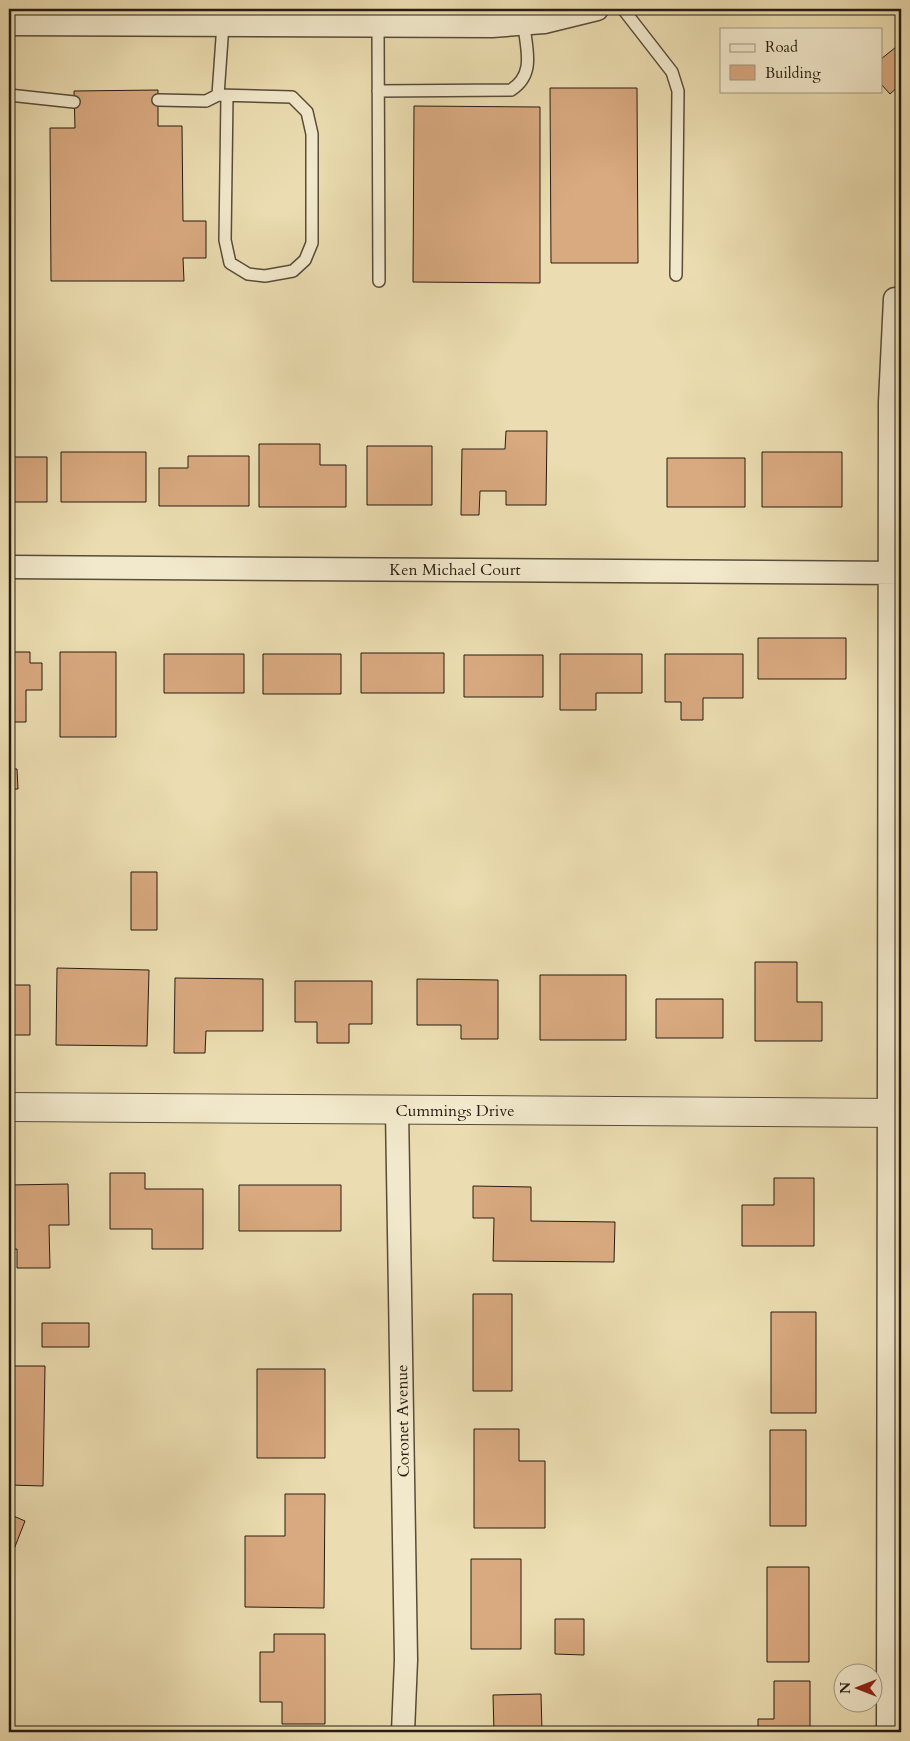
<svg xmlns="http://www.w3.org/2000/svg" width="910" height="1741" viewBox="0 0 910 1741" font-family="Cardo,serif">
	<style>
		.building { fill: #d9a980; stroke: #271c13 }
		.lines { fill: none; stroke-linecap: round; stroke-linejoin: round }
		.service-casing { stroke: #584c3a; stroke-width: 14 }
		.minor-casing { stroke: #584c3a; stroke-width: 25 }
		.tertiary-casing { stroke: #584c3a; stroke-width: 30 }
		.service { stroke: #f2e9cc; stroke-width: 11 }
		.minor { stroke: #f2e9cc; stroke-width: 22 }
		.tertiary { stroke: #f2e9cc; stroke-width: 28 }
		.labels { text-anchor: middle; stroke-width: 5; stroke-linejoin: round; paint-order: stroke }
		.street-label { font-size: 16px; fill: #271c13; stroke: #f2e9cc }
	</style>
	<rect width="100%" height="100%" fill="#ebddb1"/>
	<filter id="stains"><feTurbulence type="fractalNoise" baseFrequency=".004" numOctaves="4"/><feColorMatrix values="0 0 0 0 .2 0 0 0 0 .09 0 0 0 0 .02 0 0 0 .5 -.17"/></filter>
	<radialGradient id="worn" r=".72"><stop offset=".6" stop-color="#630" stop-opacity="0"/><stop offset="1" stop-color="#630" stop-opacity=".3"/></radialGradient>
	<path class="building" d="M901,43V84L890,94L881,84V59Z
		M550,88H637L638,263H551Z
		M158,90V126H182L183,221H206V258H183L184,281H51L50,128H75L74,91Z
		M414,106L540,107V283L413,282Z
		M506,431H547L546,505H506V491H480L479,515H461L462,449H505Z
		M259,444H320V465H346V507H259Z
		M367,446H432V505H367Z
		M61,452H146V502H61Z
		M762,452H842V507H762Z
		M188,456H249V506H159V468H188Z
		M9,457H47V502H9Z
		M667,458H745V507H667Z
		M758,638H846V679H758Z
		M9,652H30V663H42V690H26V722H9Z
		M60,652H116V737H60Z
		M361,653H444V693H361Z
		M164,654H244V693H164Z
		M263,654H341V694H263Z
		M560,654H642V693H596V710H560Z
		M665,654H743V698H703V720H681V702H665Z
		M464,655H543V697H464Z
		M9,769H17L18,789H9Z
		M131,872H157V930H131Z
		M755,962H797V1002H822V1041H755Z
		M57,968L149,970L147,1046L56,1045Z
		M540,975H626V1040H540Z
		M175,978L263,979V1031H206L205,1053H174Z
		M417,979L498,980V1039H461V1025H417Z
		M295,981H372V1024H349V1043H317V1022H295Z
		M9,985H30V1035H9Z
		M656,999H723V1038H656Z
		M110,1173H145V1189H203V1249H152V1229H110Z
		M774,1178H814V1246H742V1205H774Z
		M68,1184L69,1225H49L50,1268H17V1249L9,1250V1185Z
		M239,1185H341V1231H239Z
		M473,1186L531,1187V1221L615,1222L614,1262L493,1261L494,1218H473Z
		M473,1294H512V1391H473Z
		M771,1312H816V1413H771Z
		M42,1323H89V1347H42Z
		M9,1366H45L43,1486L9,1485Z
		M257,1369H325V1458H257Z
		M474,1429H519V1461H545V1528H474Z
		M770,1430H806V1526H770Z
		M285,1494H325L324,1608L245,1607V1536H285Z
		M9,1514L25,1521L9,1562Z
		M471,1559H521V1649H471Z
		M767,1567H809V1662H767Z
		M555,1619H584V1655L555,1654Z
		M274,1634H325V1724H282V1702H260V1652H274Z
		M774,1681H810V1732H758V1719H774Z
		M541,1694L542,1732H494L493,1695Z"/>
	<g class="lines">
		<defs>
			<path id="service" d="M141,9L151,24
				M323,9L325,26
				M623,9L672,72L678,91L676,275
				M378,26L379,281
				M378,91L511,90C536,74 526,49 524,25
				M9,95L74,102
				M218,95L223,24
				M158,100L206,101L218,95L292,97L307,112L312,134V243L305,260L293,271L265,276L248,274L230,263L225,240L227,96"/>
			<path id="minor" d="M9,24L492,26L544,22L597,9
				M9,567L901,573
				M397,1110L406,1660L403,1732
				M888,1732L890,402L895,299"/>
			<path id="tertiary" d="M9,1107L901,1113"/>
		</defs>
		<use href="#service" class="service-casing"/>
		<use href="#minor" class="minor-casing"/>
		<use href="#tertiary" class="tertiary-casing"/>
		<use href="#service" class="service"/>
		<use href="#minor" class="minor"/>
		<use href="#tertiary" class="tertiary"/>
	</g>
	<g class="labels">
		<g class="street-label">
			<text x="455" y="575">Ken Michael Court</text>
			<text x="455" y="1116">Cummings Drive</text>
			<text transform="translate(402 1421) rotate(-91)" y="6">Coronet Avenue</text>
		</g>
	</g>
	<rect width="910" height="1741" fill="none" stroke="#ebddb1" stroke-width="30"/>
	<rect x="10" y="10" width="890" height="1721" fill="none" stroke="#271c13" stroke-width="2.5"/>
	<rect x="15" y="15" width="880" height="1711" fill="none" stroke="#271c13"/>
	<rect x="720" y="28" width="162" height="65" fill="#f2e9cc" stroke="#a19782"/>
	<rect x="730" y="44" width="25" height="8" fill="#f2e9cc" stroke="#a19782"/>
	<text x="765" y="52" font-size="15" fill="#271c13">Road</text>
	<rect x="730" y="65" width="25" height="15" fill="#d9a980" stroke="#a19782"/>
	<text x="765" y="78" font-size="15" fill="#271c13">Building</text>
	<g transform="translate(858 1688) rotate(270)"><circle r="24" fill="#f2e9cc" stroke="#a19782"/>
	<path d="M0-4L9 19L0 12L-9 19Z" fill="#8f2418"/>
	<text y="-8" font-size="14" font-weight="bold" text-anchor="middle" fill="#271c13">N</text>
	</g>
	<rect width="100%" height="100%" filter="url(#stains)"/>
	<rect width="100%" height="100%" fill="url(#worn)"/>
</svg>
